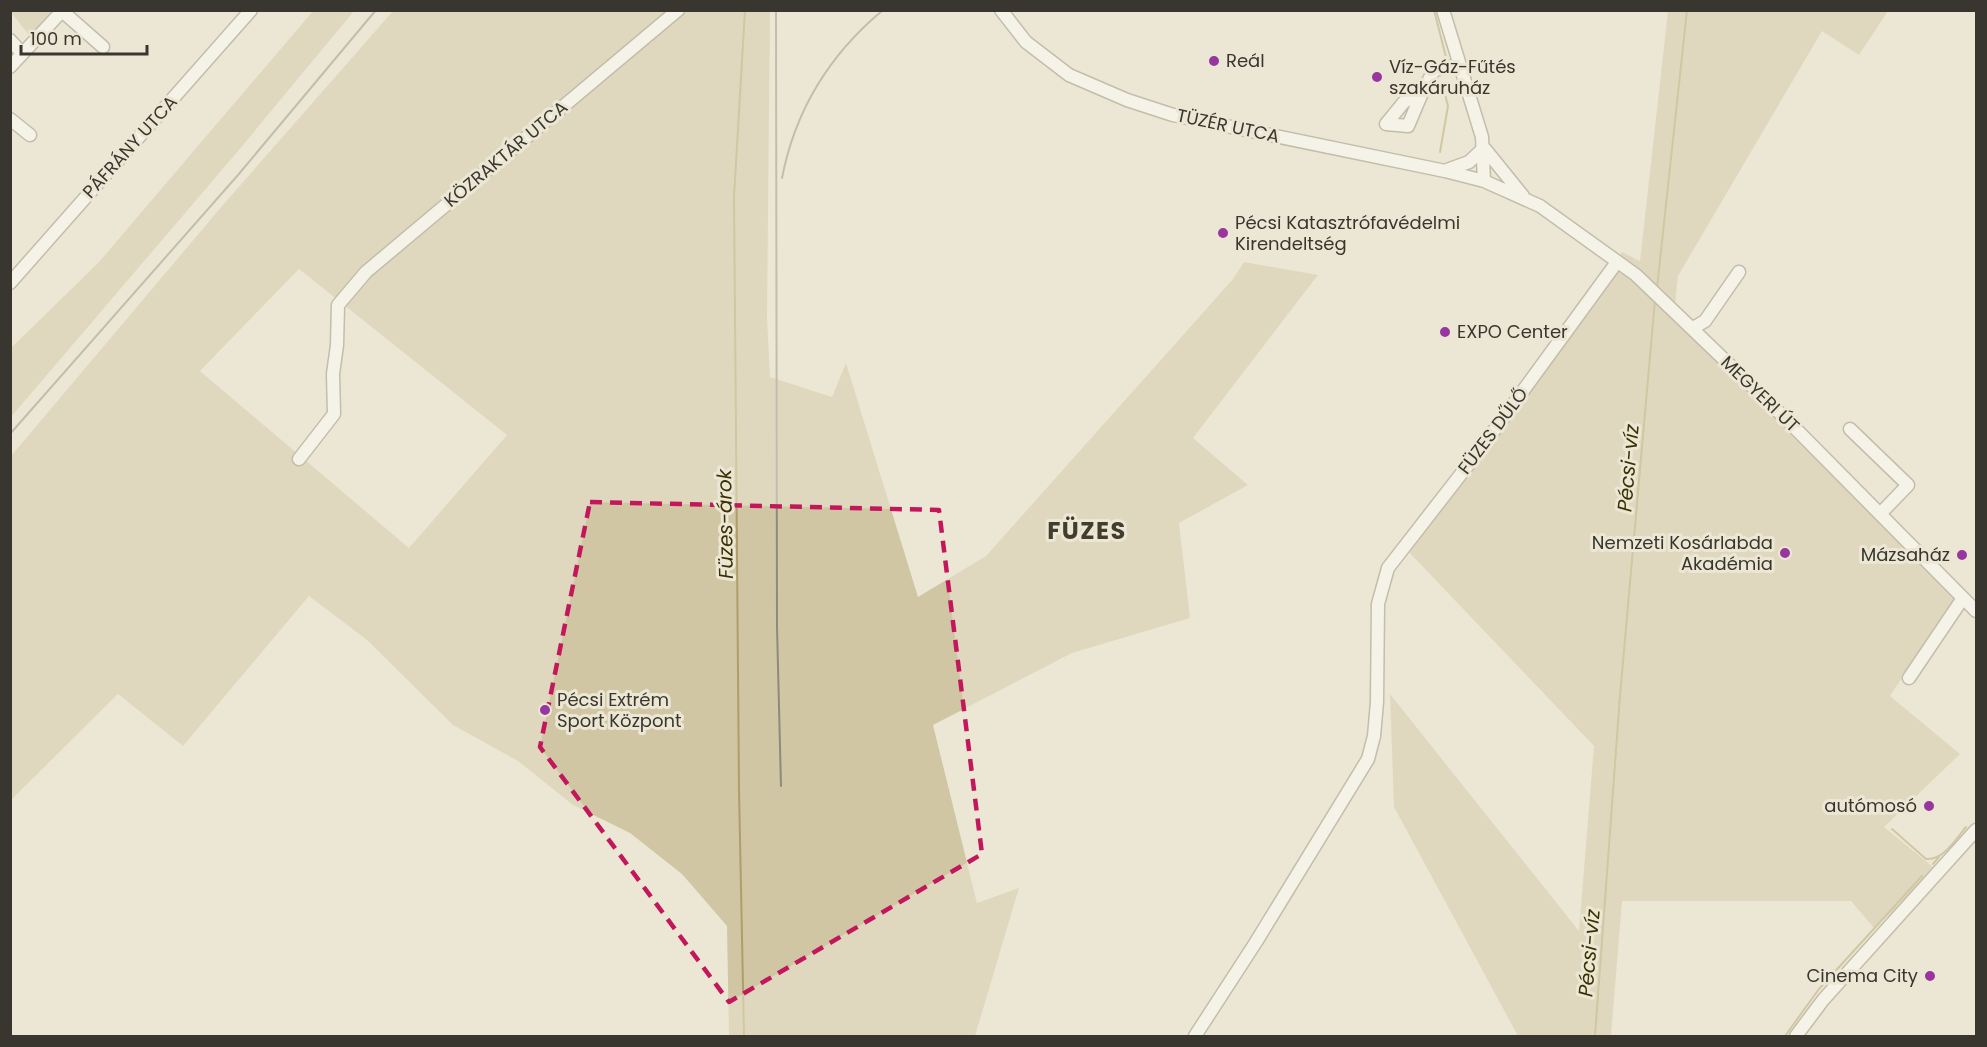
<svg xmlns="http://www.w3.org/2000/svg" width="1987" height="1047" viewBox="0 0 1987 1047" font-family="Poppins,sans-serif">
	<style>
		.green { fill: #d0c6a4; fill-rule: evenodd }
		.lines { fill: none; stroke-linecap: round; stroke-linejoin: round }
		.stream { stroke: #ae9f69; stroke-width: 2 }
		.minor-casing { stroke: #908b7a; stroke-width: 15 }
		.minor { stroke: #fff; stroke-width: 12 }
		.rail { stroke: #8e8a7d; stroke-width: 2 }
		.marked { fill: none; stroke: #c2185b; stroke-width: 4.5; stroke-dasharray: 12 8; stroke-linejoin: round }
		.poi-dot { fill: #97369e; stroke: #ece7d4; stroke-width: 2 }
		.labels { text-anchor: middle; stroke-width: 6; stroke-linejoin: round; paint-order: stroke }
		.poi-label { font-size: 18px; fill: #38362e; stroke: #ece7d4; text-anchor: start }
		.street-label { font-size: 18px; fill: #38362e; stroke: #ece7d4 }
		.water-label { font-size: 20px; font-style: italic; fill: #3b3002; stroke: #ece7d4 }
		.district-label { font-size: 24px; font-weight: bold; letter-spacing: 1.5px; fill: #423e2e; stroke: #ece7d4 }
	</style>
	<rect width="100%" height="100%" fill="#ece7d4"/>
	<path class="green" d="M10,11H59L32,39Z
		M313,11H354L239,150L11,417V348L99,262Z
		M393,11H770L767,318L770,377L832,397L846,363L918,597L986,556L1233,279L1244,262L1318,275L1193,438L1248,485L1179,523L1190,618L1072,653L933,725L977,903L1019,888L975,1036H729L727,926L682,874L630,833L573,805L518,761L453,725L367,640L309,596L183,746L118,694L11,800V456L222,206ZM299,269L507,435L409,548L200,371Z
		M1668,11H1888L1859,55L1822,31L1678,276L1674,314L1958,593L1890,696L1960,754L1884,827L1938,871L1874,928L1851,901H1622L1611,1036H1518L1394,807L1390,694L1579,931L1594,746L1404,547L1622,252L1640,261Z"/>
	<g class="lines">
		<path class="stream" d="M1434,10L1447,61
			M1440,152L1448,106L1442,83
			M1657,288L1687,10
			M1892,829L1926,859C1943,861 1956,839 1966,827
			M1933,864L1939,857
			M744,1036L739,789L734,197L745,10
			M1595,1036L1620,696L1655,300
			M1785,1036L1819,989L1922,876"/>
		<defs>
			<path id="minor" d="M1001,10L1026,42L1069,75L1127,100L1173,115L1445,171L1484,181L1540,206L1636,275L1783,416L1976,611
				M1443,10L1482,137L1484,181
				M62,11L103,47
				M10,40L22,53
				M10,67L63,10
				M1422,93L1408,126L1386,124L1404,102L1422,93L1434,70L1459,65
				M10,119L30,135
				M1485,149L1523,196
				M1447,170L1469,162L1484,148
				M10,283L251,10
				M1693,328L1705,321L1739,272
				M1850,429L1908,485L1880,514
				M299,459L334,414L333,374L337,345L338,305L366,272L678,10
				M1909,678L1963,598
				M1195,1036L1256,942L1368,759L1374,736L1377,702L1378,604L1388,568L1482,447L1617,262
				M1796,1036L1823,1000L1976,830"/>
		</defs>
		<use href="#minor" class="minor-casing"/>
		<use href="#minor" class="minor"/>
		<path class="rail" d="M776,10L777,627L781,786
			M782,178C795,111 830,54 883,10
			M10,434L238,175L376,10"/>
	</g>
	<path d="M0 0H1987V1047H0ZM590,502L939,510L982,854L729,1002L540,747Z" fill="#ece7d4" fill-opacity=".55" fill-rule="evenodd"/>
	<path class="marked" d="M590,502L939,510L982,854L729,1002L540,747Z"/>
	<g class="poi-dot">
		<circle cx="1214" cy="61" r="6"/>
		<circle cx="1377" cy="77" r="6"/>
		<circle cx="1223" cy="233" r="6"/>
		<circle cx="1445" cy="332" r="6"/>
		<circle cx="1785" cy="553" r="6"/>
		<circle cx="1962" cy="555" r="6"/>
		<circle cx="545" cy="710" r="6"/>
		<circle cx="1929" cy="806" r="6"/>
		<circle cx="1930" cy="976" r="6"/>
	</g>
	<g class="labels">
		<g class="poi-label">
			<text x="1226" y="67">Reál</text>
			<text x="1389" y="73">Víz-Gáz-Fűtés<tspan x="1389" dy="21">szakáruház</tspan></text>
			<text x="1235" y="229">Pécsi Katasztrófavédelmi<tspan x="1235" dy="21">Kirendeltség</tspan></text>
			<text x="1457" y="338">EXPO Center</text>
			<text x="1773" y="549" text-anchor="end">Nemzeti Kosárlabda<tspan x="1773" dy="21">Akadémia</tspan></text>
			<text x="1950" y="561" text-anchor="end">Mázsaház</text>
			<text x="557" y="706">Pécsi Extrém<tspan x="557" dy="21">Sport Központ</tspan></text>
			<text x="1917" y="812" text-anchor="end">autómosó</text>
			<text x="1918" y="982" text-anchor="end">Cinema City</text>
		</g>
		<g class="street-label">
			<text transform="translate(1228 126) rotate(12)" y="6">TÜZÉR UTCA</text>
			<text transform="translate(130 147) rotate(-48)" y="6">PÁFRÁNY UTCA</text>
			<text transform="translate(506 154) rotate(-40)" y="6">KÖZRAKTÁR UTCA</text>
			<text transform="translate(1760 394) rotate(44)" y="6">MEGYERI ÚT</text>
			<text transform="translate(1493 431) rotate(-53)" y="6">FÜZES DŰLŐ</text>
		</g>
		<g class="water-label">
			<text transform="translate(1628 468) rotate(-85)" y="7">Pécsi-víz</text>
			<text transform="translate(725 524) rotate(-91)" y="7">Füzes-árok</text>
			<text transform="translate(1589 953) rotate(-85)" y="7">Pécsi-víz</text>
		</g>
		<g class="district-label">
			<text x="1087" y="539">FÜZES</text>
		</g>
	</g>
	<rect width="1987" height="1047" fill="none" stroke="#38362e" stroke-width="24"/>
	<path d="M21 45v9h126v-9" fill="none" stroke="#38362e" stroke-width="3"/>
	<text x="30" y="45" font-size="18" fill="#38362e" stroke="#ece7d4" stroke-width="4.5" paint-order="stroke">100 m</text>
</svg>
